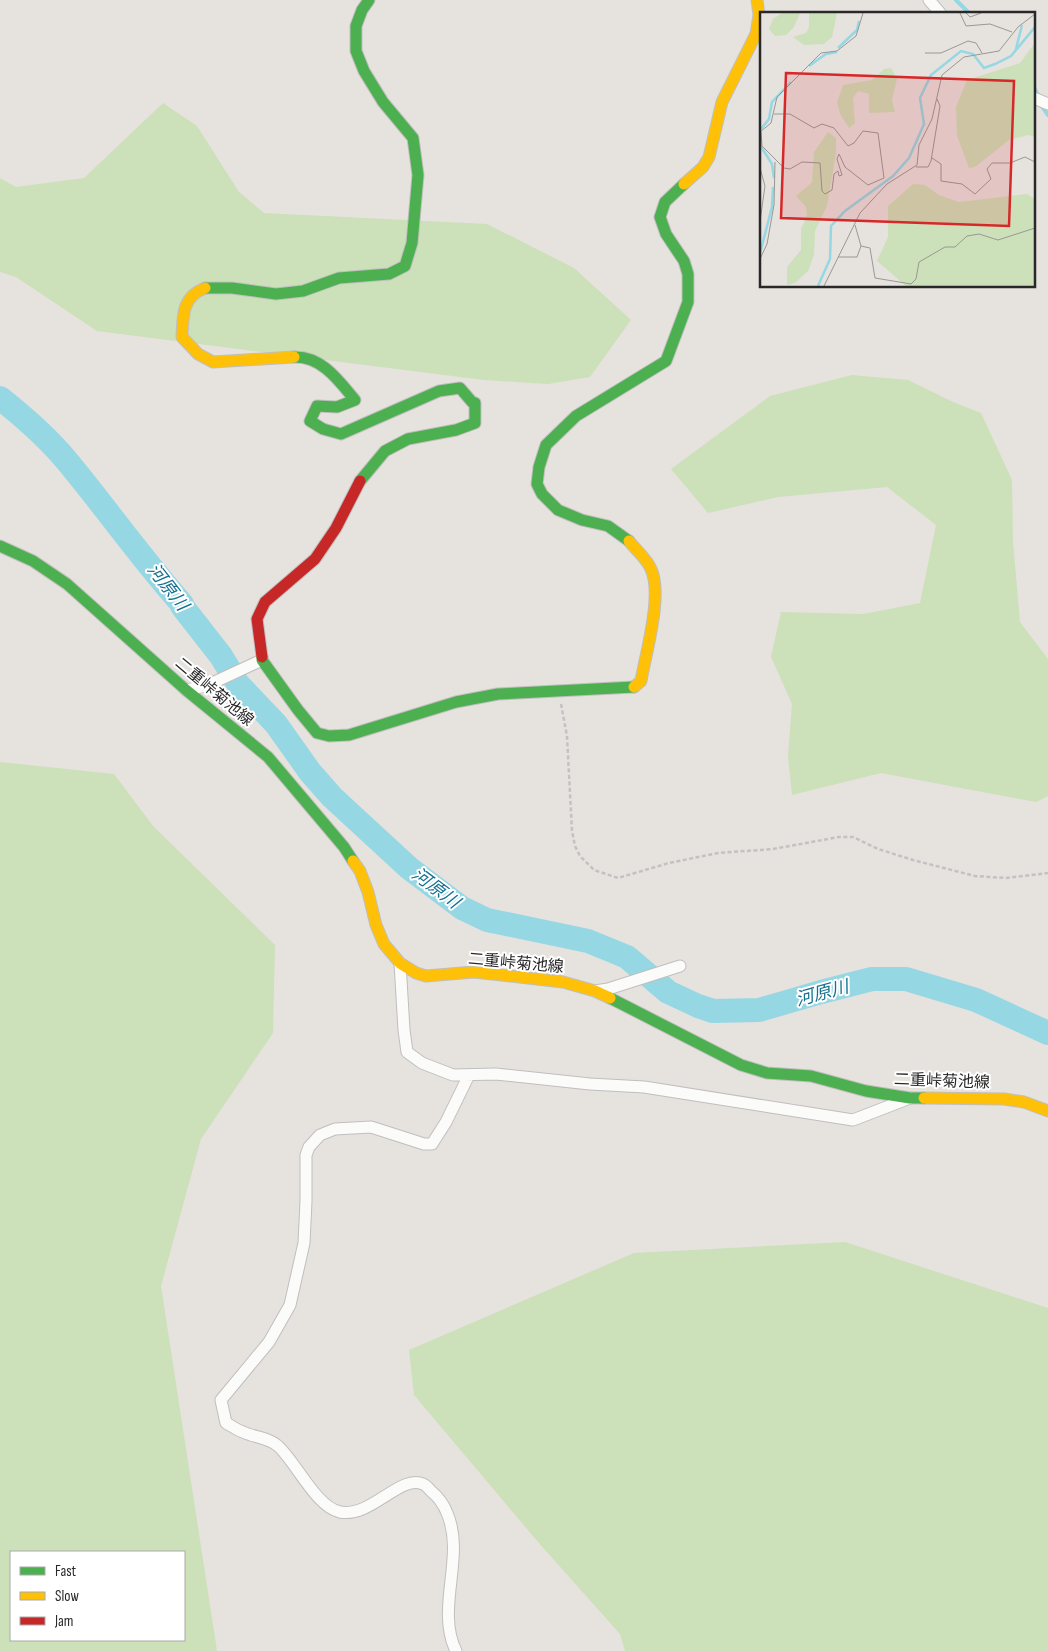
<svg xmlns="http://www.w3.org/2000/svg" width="1048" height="1651" viewBox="0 0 1048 1651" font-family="'Sofia Sans Condensed','Noto Sans JP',sans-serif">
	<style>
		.green { fill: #cce0b9; fill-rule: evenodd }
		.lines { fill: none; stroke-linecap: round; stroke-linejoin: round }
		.stream { stroke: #96d7e4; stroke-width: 4 }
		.river { stroke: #96d7e4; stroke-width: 24 }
		.street-casing { stroke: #c0bfbf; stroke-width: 13 }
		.fast-casing { stroke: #c0bfbf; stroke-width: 13 }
		.slow-casing { stroke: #c0bfbf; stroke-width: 13 }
		.jam-casing { stroke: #c0bfbf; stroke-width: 13 }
		.path { stroke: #c3c2c2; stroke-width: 2.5; stroke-dasharray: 4 2.5; stroke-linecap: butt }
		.street { stroke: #fbfbfa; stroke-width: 11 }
		.fast { stroke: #4caf50; stroke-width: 11 }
		.slow { stroke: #ffc107; stroke-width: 11 }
		.jam { stroke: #c62828; stroke-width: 11 }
		.labels { text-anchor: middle; stroke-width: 4; stroke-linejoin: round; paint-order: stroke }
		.street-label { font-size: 16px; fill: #282828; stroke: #fff }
		.water-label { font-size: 18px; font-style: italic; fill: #157090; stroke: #fff }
		.inset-river { fill: none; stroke: #96d7e4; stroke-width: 2.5 }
		.inset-road { fill: none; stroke: #9a9895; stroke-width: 1 }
		.view { fill: #d62828; fill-opacity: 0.15; stroke: #d62828; stroke-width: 2.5 }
		.inset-edge { fill: none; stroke: #282828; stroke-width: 2.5 }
	</style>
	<rect width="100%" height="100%" fill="#e6e2de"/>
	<path class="green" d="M163,103L197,126L239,192L264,213L487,224L574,268L631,320L590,377L548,384L484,380L97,331L16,277L0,272V178L16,187L84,178Z
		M852,375L908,380L953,402L981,413L1012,480L1013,542L1020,622L1048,659V796L1036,802L881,773L792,795L788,756L792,704L771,657L781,612L863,614L920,603L936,525L887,487L778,497L708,513L671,469L770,396Z
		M0,762L114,774L153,826L275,945L273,1033L201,1139L161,1286L217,1651H0ZM184,1552V1640H11V1552Z
		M845,1242L1048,1308V1651H625L620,1634L538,1542L414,1395L409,1350L634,1253Z"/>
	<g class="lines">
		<path class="stream" d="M956,0L970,14
			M1034,87L1038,96
			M1041,105L1048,115"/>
		<path class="river" d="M0,398C24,417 47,437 67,461C106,508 141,558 182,604V606L221,656L238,684L276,724L310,772L332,797L409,868L462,908L487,920L588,941L627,957L668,992L698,1006L713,1011L759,1010L821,992L872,979H906L976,1000L1048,1033"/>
		<defs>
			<path id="street" d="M929,0L941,14
				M1034,98L1048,104
				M186,690L206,686L262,660
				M400,963L404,1030L407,1052L422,1063L453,1075L496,1074L590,1084L644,1087L853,1120L910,1098
				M595,991L608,989L680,966
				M456,1651C435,1608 466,1557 447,1513C444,1505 437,1496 431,1491C429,1489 426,1485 423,1484C400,1474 371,1518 340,1512C316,1507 296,1462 278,1446C270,1438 253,1437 243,1432C237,1430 232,1426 226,1423L221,1400L269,1342L290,1305L304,1243L306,1201V1155L309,1147L320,1135L335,1129L371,1127L424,1144H432L446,1122L469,1075"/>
			<path id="fast" d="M205,288H232L276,294L303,291L339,278L389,274L405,266L412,243L418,175L413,138L383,102L364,71L356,51V26L362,10L369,0
				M294,357C322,356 339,381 355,400L337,407L317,406L310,421L323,429L341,434L439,391L460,388L472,402L475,403V423L456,430L408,439L385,451L360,481
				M629,541L608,526L582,520L558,510L542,494L537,484L539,467L546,445L576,416L666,361L688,302V274L684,261L666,234L660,217L665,202L684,184
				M0,546L33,561L67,584L186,690L268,757L344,847L353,861
				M262,657V660L298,710L317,733L329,736L349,735L456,702L498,694L634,687
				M610,998L741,1065L767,1073L811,1076L866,1091L910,1098H924"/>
			<path id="slow" d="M684,184L703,167L709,157L722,102L756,34L759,15L757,0
				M205,288C182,297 183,315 182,337L198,354L213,362L294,357
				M629,541C636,550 647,559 651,569C663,595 646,652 641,681L634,687
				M353,861L360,871L368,892L376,925L384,944L400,963L416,973L426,976L474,972L563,982L595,991L610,998
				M924,1098L1004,1099L1024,1102L1048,1111"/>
			<path id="jam" d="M262,657L257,619L265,602L315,559L336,528L360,481"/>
		</defs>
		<use href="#street" class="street-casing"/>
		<use href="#fast" class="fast-casing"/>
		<use href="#slow" class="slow-casing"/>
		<use href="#jam" class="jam-casing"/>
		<path class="path" d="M561,704L567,736L572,831L575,846L580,856L594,870L618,878L669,863L718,853L773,849L839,837H853L878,849L913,860L975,876L1006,878L1048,873"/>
		<use href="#street" class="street"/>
		<use href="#fast" class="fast"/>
		<use href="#slow" class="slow"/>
		<use href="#jam" class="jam"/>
	</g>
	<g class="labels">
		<g class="street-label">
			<text transform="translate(215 691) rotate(40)" y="6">二重峠菊池線</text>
			<text transform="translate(516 962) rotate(5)" y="6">二重峠菊池線</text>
			<text transform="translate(942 1080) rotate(2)" y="6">二重峠菊池線</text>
		</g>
		<g class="water-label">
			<text transform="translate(168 587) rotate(52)" y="6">河原川</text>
			<text transform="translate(436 888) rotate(37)" y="6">河原川</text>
			<text transform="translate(822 993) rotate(-15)" y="6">河原川</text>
		</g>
	</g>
	<g transform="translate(760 12)">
		<rect width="275" height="275" fill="#e6e2de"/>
		<path d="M22,1H40L34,15L26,23L15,24L9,17L13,7ZM49,1H77L72,25L64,32L44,33L33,25L46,21L49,15ZM275,31V125L268,123L249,128L215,155L209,156L197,124L196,95L207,68L260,51ZM131,56L137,67L132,88L135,100L109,101V82L98,79L93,86L95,111L89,116L80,102L77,90L83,73L112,68L124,57ZM68,120L76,126V141L67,194L55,219L54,243L48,259L35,271L27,273V255L41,238V217L47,204L46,195L36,184L52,170L54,140ZM153,172L165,173L179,183L199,190L267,182L275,187V274H146L117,249L128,225V194Z" fill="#cce0b9"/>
		<path class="inset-river" d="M78,36L97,18L99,9M256,37L262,13M49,54L66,42L77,40M1,117L9,107L12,90L31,70M0,133L12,152L14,166M0,241L12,195L13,175M58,274L70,247L71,214L85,199L133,164L149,146L164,112L160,86L171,63L201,39L213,42L224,56L235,52L251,44L275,15"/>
		<path class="inset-road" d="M200,1L206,14L230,12L252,20M206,1L210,5L221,1M165,41H181L208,29L216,31L222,41M0,120L11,111L17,85L61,41L77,39L96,24L103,1M1,120L2,134L24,156L30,157L42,150L60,151L62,179L65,182L72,178L74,162L78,159L79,164L82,163L77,147L79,142L85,155L108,173L124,166L118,121L103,119L94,131L88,134L74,116L62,112L54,116L30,102H14M172,146L181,152V169L202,172L215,182L231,167L227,157L232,151H250L265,145L275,150M156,155H168L171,149L180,94L177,87M0,156L5,174L0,209M101,234L110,236L115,266L151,272L156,267L159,250L185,235H195L207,224L219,222L238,228L275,216M78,245H97L101,234L95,213M0,247L7,232L14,193L15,150M64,274L100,201L127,172L157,153L159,133L172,107L182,63L204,45L239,39L258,15L275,2"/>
		<path class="view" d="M26,61L254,69L249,214L21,206Z"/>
		<rect width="275" height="275" class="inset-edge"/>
	</g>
	<rect x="10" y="1551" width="175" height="90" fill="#ffffff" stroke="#a9a9a9"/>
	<rect x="20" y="1567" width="25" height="8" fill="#4caf50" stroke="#a9a9a9"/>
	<text x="55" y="1576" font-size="15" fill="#282828">Fast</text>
	<rect x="20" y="1592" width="25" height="8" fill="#ffc107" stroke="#a9a9a9"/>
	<text x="55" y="1601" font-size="15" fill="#282828">Slow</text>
	<rect x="20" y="1617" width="25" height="8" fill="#c62828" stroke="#a9a9a9"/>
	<text x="55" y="1626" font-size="15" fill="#282828">Jam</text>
</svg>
